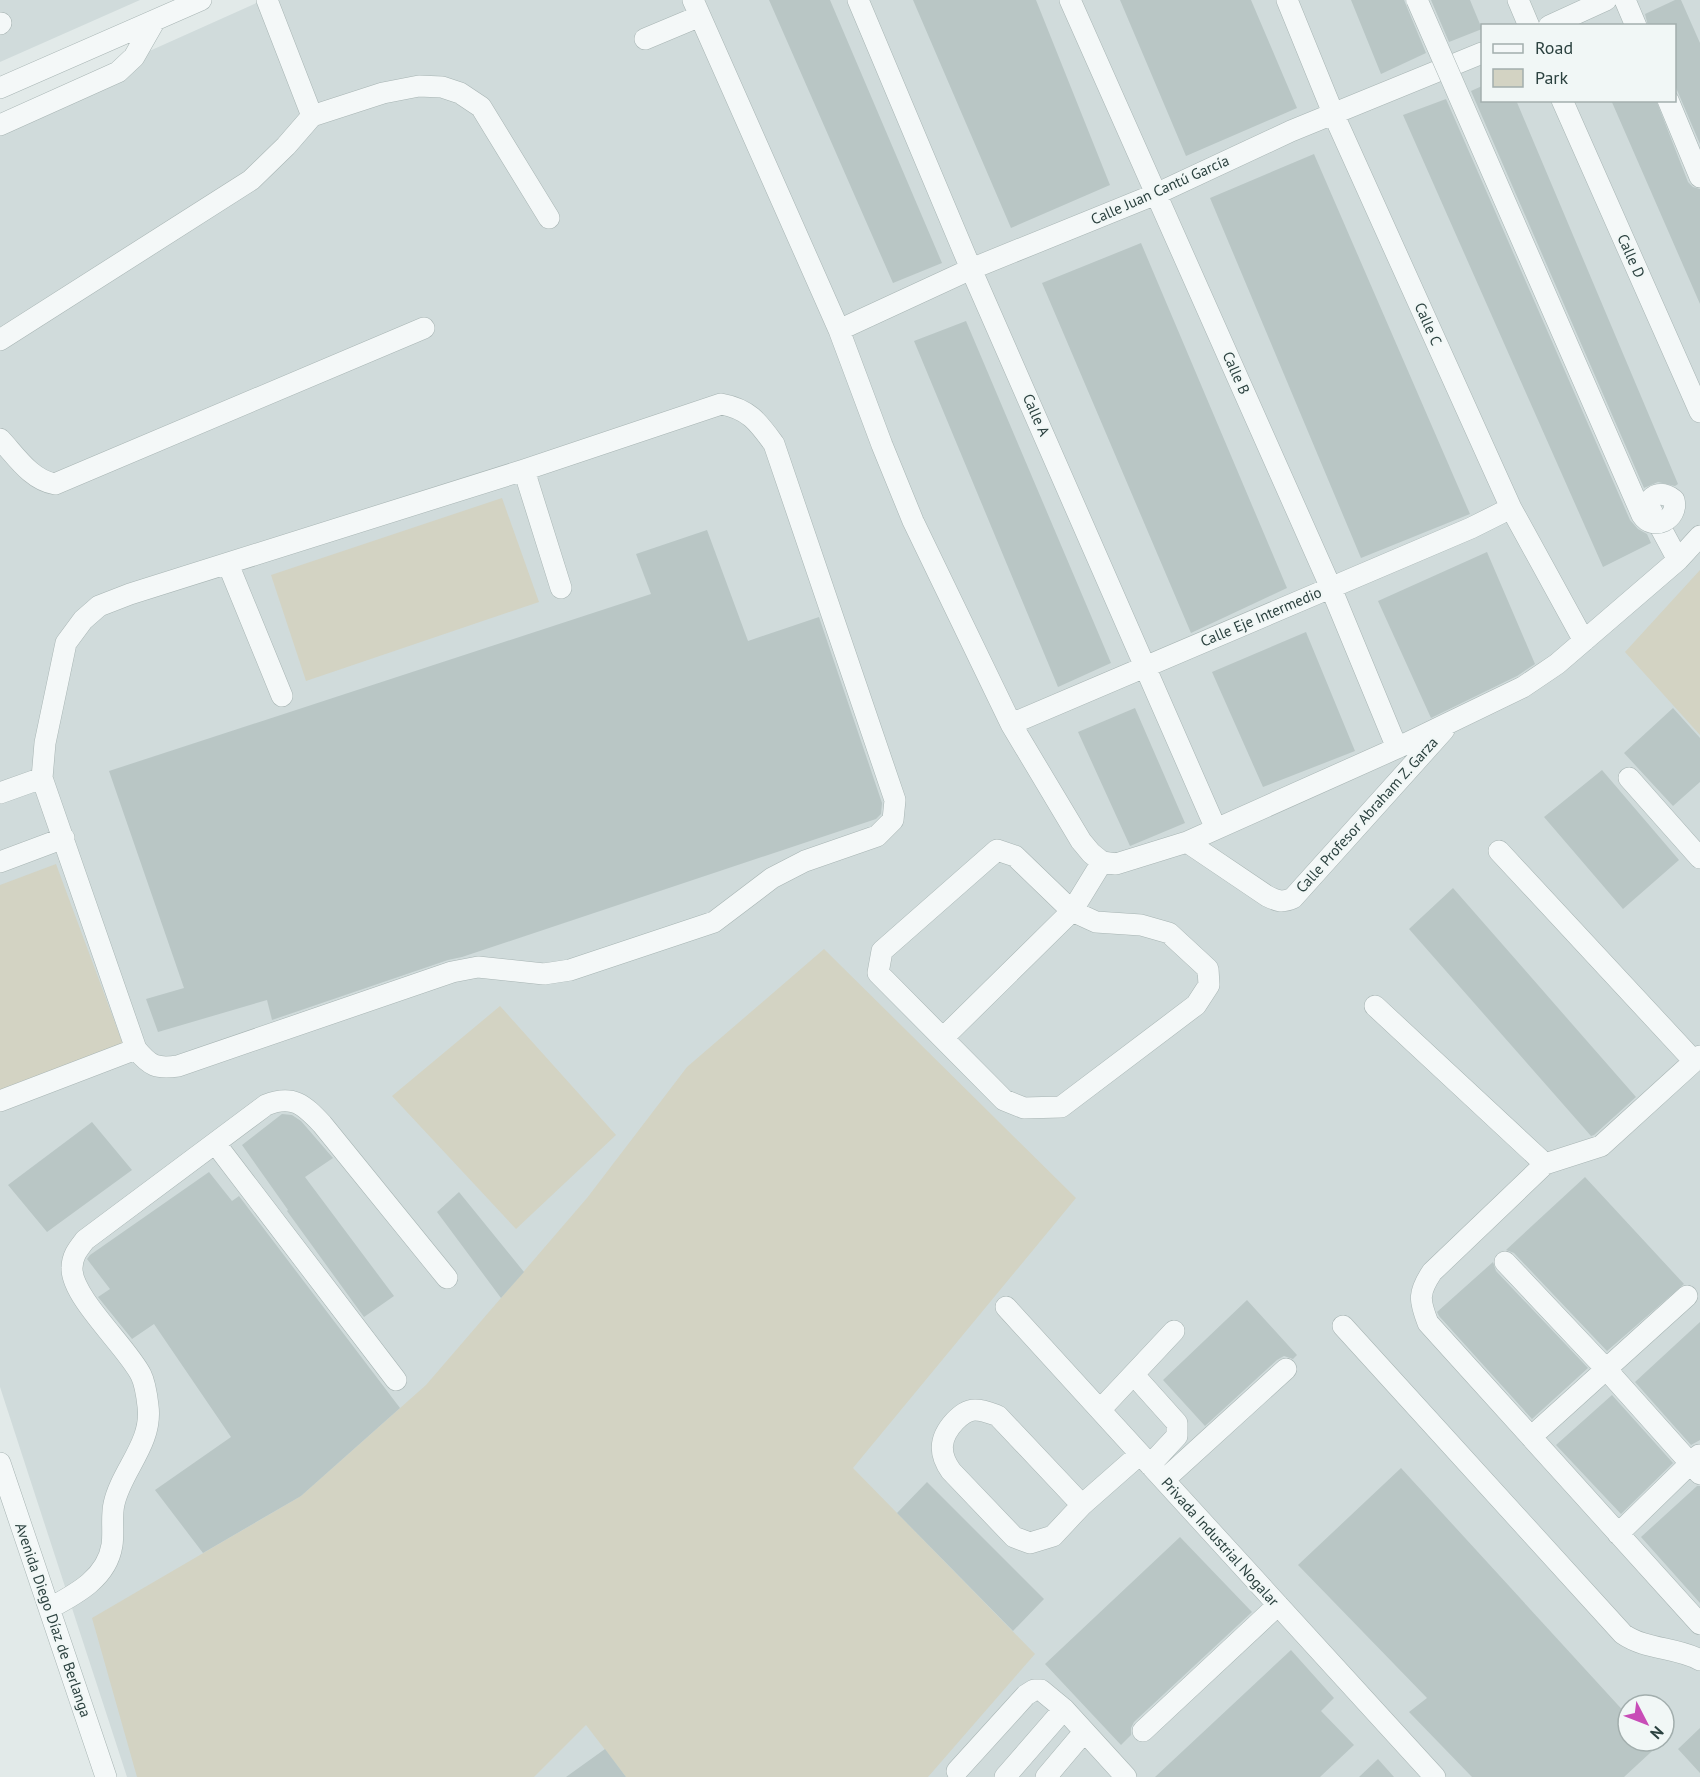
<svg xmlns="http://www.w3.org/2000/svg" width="1700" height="1777" viewBox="0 0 1700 1777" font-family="'PT Sans',sans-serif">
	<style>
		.built { fill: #d0dbdb; fill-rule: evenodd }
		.green { fill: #d3d3c3 }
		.building { fill: #b9c6c5 }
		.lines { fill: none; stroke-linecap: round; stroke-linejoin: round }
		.minor-casing { stroke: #a7b4b3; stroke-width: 22 }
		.minor { stroke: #f4f8f8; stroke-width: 21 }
		.minor-bridge-casing { stroke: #a7b4b3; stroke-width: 22; stroke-linecap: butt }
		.minor-bridge { stroke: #f4f8f8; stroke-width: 21 }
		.labels { text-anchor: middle; stroke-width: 4.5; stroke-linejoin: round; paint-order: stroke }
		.street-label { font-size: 15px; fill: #2b413f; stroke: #f1f7f6 }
	</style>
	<rect width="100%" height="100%" fill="#e2eae9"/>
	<path class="built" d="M0,0H140L0,62Z
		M263,0H1700V1777H127L0,1387V118ZM1482,26H1674V100H1482ZM1628,1705H1664V1741H1628Z"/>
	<path class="green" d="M502,498L539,602L306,681L271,575Z
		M1700,570V735L1625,652Z
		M56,864L124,1047L0,1094V885Z
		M824,949L1076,1198L853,1468L1035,1654L928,1777H626L586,1725L534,1777H137L92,1618L301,1496L426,1385L587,1198L687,1067Z
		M500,1006L616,1135L516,1229L392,1096Z"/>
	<path class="building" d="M769,0H830L942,263L893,283Z
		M913,0H1036L1110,185L1011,228Z
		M1120,0H1251L1297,108L1186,156Z
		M1351,0H1404L1426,53L1381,74Z
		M1431,0H1470L1482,29L1449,42Z
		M1675,0H1681L1700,43V144L1674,83V26H1648L1645,14Z
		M1482,86V100H1516L1678,484L1675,486L1658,482L1644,488L1471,91Z
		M1446,99L1630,520L1638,529L1647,534L1651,543L1603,567L1403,115Z
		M1611,100H1656L1688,182L1693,187L1700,189V304Z
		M1314,154L1470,514L1361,558L1210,198Z
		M1141,243L1287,588L1191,633L1042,283Z
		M966,321L1111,663L1058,687L914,341Z
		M707,530L748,641L819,617L882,803L881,814L876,819L462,957L448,960L272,1020L267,1000L158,1032L146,999L184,988L109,771L651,594L636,554Z
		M1487,552L1535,664L1517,676L1431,718L1378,601Z
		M1306,632L1355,751L1263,787L1212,672Z
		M1135,708L1185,823L1130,846L1078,732Z
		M1673,708L1700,738V782L1673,806L1624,753Z
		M1602,770L1679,860L1623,909L1544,817Z
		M1453,888L1636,1097L1594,1135L1591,1136L1409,929Z
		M282,1114L292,1115L301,1121L333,1158L305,1177L394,1296L364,1317L287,1211L288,1210L242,1145Z
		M92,1122L132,1170L47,1232L8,1185Z
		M209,1172L232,1201L239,1196L400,1408L301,1496L203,1553L155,1490L231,1437L154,1324L132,1339L98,1297L110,1289L87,1259L90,1255Z
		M1585,1177L1684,1284L1607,1351L1514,1253L1506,1250Z
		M459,1192L524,1272L501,1298L437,1212Z
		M1493,1262L1496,1271L1588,1368L1532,1419L1439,1316L1437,1312Z
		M1247,1300L1297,1355L1293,1359L1284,1356L1277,1360L1205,1426L1163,1380Z
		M1700,1322V1440L1691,1445L1635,1382Z
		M1612,1395L1673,1463L1621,1514L1556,1445Z
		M1401,1468L1628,1716V1741H1663L1624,1777H1472L1409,1712L1427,1698L1298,1565Z
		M927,1482L1044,1599L1013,1631L897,1513Z
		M1697,1486H1700V1603L1641,1537Z
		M1180,1537L1252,1612L1134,1722L1131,1728V1735L1121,1745L1045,1664Z
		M1291,1650L1334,1698L1321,1711L1354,1745L1320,1777H1155Z
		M1700,1728V1773L1678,1749Z
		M605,1749L626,1777H566Z
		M1378,1759L1394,1777H1359Z"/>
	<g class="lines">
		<defs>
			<path id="minor" d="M693,0L839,330L882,445L913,521L1011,724L1081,841L1091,853L1102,862
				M858,0L971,269L1216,829
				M1070,0L1331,588L1397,748
				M1287,0L1333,113L1511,508L1584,641
				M1518,0L1529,26
				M1625,0L1636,26
				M0,24L1,23
				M1549,26L1606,0
				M645,39L700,16
				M0,88L201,0
				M1562,100L1700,412
				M1668,100L1700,177
				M312,116L383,93L419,86L442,87L460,93L481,107L549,218
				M0,125L118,72L134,57L154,22
				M839,330L971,269L1156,194L1291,131L1482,53
				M0,340L251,180L286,146L312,116L267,0
				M721,404C749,409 758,422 774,444L895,800L893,820L877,836L805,861L772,878L714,922L570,970L544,974L478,967L452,972L178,1066C156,1069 150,1066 136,1049L42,778L45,743L66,643L83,620L99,606L130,594L524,470Z
				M0,439C16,456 31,480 55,484L424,328
				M524,470L561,588
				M1651,510L1678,560
				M228,564L282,696
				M1011,724L1471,528L1511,508
				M1629,778L1700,858
				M0,793L42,778
				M1187,842L1267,896C1277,901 1282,903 1293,898L1444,730
				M997,850L1015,856L1072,911L1096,922L1141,925L1169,933L1208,969L1209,985L1196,1005L1061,1107L1024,1108L1004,1100L878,973L882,951Z
				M1499,851L1694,1061
				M0,862L64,838
				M1102,862L1116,864L1187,842L1397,748L1523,687L1557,664L1678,560L1700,536
				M1375,1006L1545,1164L1601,1146L1700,1056
				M943,1038L1072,911L1102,862
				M0,1101L136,1049
				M215,1143L396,1380
				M1545,1164L1432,1272C1418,1293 1419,1300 1428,1323L1700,1624
				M1505,1262L1606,1369L1700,1474
				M1006,1307L1435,1777
				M1343,1326L1623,1634C1646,1650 1676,1647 1700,1660
				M1134,1375L1177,1423V1436L1150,1465
				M1100,1410L1174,1331
				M1531,1437L1687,1296
				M0,1463L106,1777
				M1164,1480L1286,1369
				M1082,1505L998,1416C990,1413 984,1410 975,1410C967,1410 961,1415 955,1421C940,1437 938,1453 951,1471L1014,1537L1030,1543L1053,1536L1082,1505L1140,1454
				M1618,1534L1699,1455
				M50,1608C76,1594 107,1578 112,1545C114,1532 111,1517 114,1504C121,1471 153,1443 148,1406C147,1397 145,1383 141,1375C128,1348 71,1297 72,1268C72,1256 78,1249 85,1240L266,1105C293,1094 304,1105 322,1124L447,1278
				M1143,1731L1278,1605
				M957,1771L1026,1695L1034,1690H1041L1064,1709L1126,1777
				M1005,1777L1064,1709
				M1046,1777L1084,1732"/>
		</defs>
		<use href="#minor" class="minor-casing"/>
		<use href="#minor" class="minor"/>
		<defs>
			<path id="minor-bridge" d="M1417,0L1642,515C1653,532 1679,519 1674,500C1665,493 1655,491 1648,503L1651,510"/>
		</defs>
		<use href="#minor-bridge" class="minor-bridge-casing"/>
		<use href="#minor-bridge" class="minor-bridge"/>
	</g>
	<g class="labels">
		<g class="street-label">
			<text transform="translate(1160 190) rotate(-24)" y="5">Calle Juan Cantú García</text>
			<text transform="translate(1631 256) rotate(66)" y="5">Calle D</text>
			<text transform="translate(1428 324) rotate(66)" y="5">Calle C</text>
			<text transform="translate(1236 373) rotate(66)" y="5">Calle B</text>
			<text transform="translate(1036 415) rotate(66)" y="5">Calle A</text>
			<text transform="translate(1261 617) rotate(-23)" y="5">Calle Eje Intermedio</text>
			<text transform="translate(1367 815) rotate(-48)" y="5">Calle Profesor Abraham Z. Garza</text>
			<text transform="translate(1220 1542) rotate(48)" y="5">Privada Industrial Nogalar</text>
			<text transform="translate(53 1620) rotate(71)" y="5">Avenida Diego Díaz de Berlanga</text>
		</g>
	</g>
	<rect x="1481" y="24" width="195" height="78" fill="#f1f7f6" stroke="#a2aead" stroke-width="1.5"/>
	<rect x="1493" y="44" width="30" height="9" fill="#f4f8f8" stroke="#a2aead" stroke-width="1.5"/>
	<text x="1535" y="54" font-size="18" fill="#2b413f">Road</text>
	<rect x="1493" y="69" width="30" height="18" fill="#d3d3c3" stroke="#a2aead" stroke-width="1.5"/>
	<text x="1535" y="84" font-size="18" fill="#2b413f">Park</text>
	<g transform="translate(1646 1723) rotate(132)"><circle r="28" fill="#f1f7f6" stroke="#a2aead" stroke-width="1.5"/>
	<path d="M0-4.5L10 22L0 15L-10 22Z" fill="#c84db7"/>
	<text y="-9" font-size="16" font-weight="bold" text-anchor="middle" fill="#2b413f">N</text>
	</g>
</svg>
